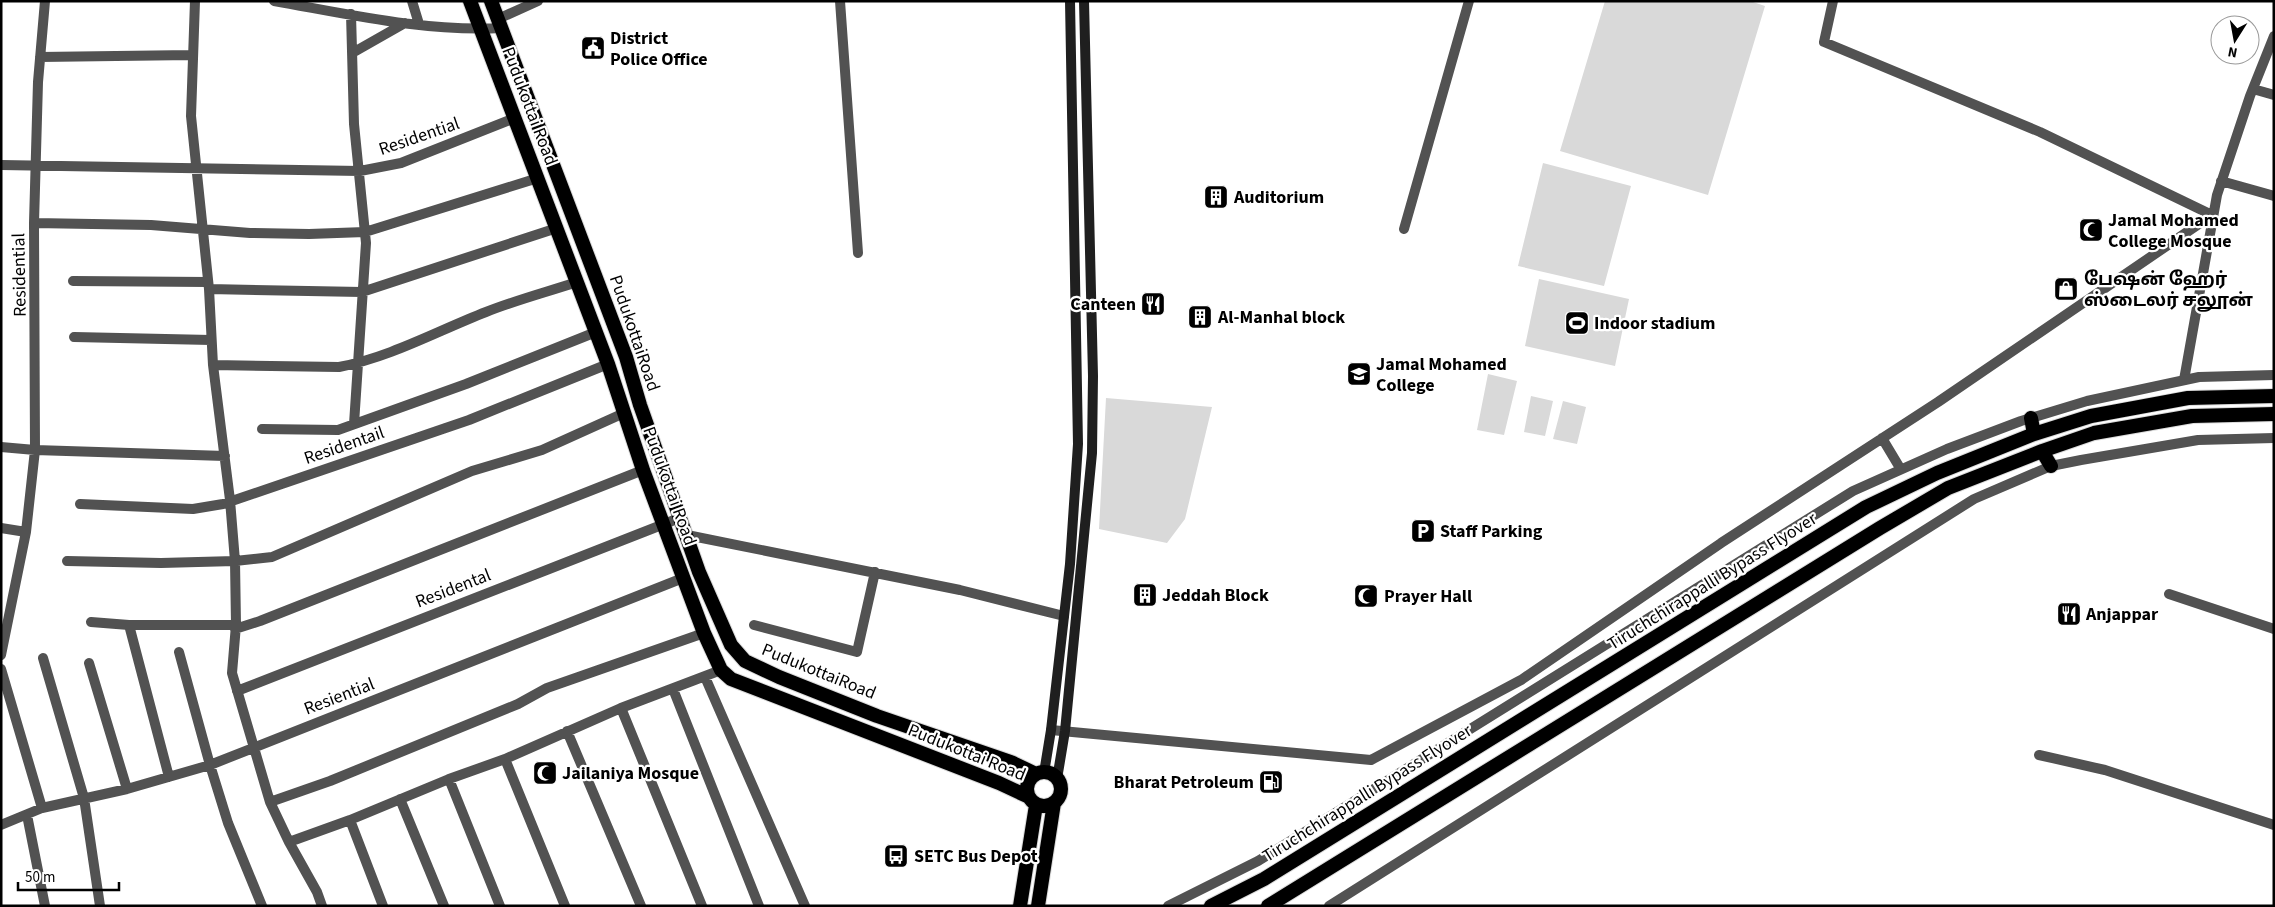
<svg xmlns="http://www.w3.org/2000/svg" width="2275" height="907" viewBox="0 0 2275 907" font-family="'Source Sans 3','Noto Sans Tamil',sans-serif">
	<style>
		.green { fill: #d9d9d9 }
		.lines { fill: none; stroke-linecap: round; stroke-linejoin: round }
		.trunk-casing { stroke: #dbdbdb; stroke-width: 16 }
		.minor { stroke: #525252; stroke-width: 10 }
		.tertiary { stroke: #525252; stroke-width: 10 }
		.secondary { stroke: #1f1f1f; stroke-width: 10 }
		.trunk { stroke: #000; stroke-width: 14 }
		.labels { text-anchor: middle; stroke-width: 4.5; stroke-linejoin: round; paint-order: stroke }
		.poi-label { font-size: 18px; font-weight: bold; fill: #000; stroke: #fff; text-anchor: start }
		.street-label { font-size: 18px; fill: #000; stroke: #fff }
	</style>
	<rect width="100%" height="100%" fill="#fff"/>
	<path class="green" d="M1605,1H1750L1765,6L1708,195L1560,151Z
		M1543,163L1631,186L1604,286L1518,266Z
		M1539,279L1629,299L1615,366L1525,346Z
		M1488,374L1517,381L1504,435L1477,430Z
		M1531,396L1553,401L1545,436L1524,432Z
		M1106,398L1212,407L1185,519L1167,543L1099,529Z
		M1563,401L1586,407L1577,444L1553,439Z"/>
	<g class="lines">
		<defs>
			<path id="trunk" d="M470,1L608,364L643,470L704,633L721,670L731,679L999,783L1029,797
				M491,1L626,357L640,405L699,572L731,645L745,661L779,677L877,716L1011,762L1036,774
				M2031,418L2034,434
				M2042,451L2051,466
				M1027 789a17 17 0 1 1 34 0a17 17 0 1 1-34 0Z
				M1020,906L1036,805
				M1038,906L1054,803
				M1211,906L1264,879L1866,507L1937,473L2034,434L2091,416L2188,398L2274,396
				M1268,906L1880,528L1948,488L2042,451L2094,433L2192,416L2274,414"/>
		</defs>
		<use href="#trunk" class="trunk-casing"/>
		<path class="minor" d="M195,1L191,116L209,289L213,365L230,500L235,561L236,625L232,673L270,802L289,842L317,892L322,906
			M274,1C348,14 425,32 501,28
			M412,1L419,24
			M840,1L858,253
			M1833,1L1824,42L2040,132L2212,215
			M351,14L354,124L366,243L354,424
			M498,19L538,1
			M354,52L405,23
			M40,57L192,55
			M2253,89L2274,95
			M1,165L360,171L401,163L515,118
			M2221,181L2274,196
			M34,223L151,225L250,233L309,234L365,232L538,178
			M1404,229L1469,1
			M73,281L208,282
			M209,289L362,292L557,228
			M74,337L211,340
			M213,365L339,367C391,357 437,331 486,312C516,300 547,292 577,282
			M2184,380L2217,195L2250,96L2274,36
			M262,429L338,430L466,384L596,332
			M1882,438L1900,468
			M1,447L35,450L225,456
			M80,504L193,509L223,504L469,420L608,364
			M1,528L26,532
			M687,535L960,590L1064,616
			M67,561L161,563L235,561L272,557L472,471L542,450L624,413
			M2169,594L2274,629
			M91,622L129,625H236
			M129,625L169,777
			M754,625L857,652L875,572
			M235,629L260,621L643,470
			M179,652L210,765L228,823L262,906
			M1,655L26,532L35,450L34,223L38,82L45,1
			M43,658L84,798L100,906
			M89,663L127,789
			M1,669L42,808
			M705,677L805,906
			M673,689L759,906
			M237,691L682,517
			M621,708L702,906
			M1051,730L1371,760L1521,680L1721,543L1938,402L2212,215
			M567,731L641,906
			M2039,755L2105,770L2274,825
			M505,759L565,906
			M449,779L500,906
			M400,799L444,906
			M270,802L330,781L518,704L547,688L704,633
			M27,815L45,906
			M1,825L42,808L127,789L210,765L683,578
			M289,842L350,820
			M383,906L350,820L449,779L505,759L621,708L721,670"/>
		<path class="tertiary" d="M1168,906L1258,861L1853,491L1947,449L2021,421L2087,401L2199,377L2274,375
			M1329,906L1974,499L2051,466L2081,460L2198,440L2274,438"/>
		<path class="secondary" d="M1044,773L1051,730L1070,564L1078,444L1070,1
			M1057,779L1065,731L1092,453L1093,376L1084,1"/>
		<use href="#trunk" class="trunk"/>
	</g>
	<defs>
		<symbol id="civic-square" viewBox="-11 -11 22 22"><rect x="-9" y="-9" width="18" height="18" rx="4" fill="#000" stroke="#fff"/><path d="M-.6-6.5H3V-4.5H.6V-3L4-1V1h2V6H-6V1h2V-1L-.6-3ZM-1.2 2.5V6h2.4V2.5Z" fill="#fff"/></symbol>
		<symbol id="building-square" viewBox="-11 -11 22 22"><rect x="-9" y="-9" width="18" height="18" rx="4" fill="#000" stroke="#fff"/><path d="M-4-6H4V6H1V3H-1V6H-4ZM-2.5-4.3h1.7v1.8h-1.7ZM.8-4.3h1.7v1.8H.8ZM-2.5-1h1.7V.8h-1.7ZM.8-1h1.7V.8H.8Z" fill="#fff"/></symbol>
		<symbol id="mosque-square" viewBox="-11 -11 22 22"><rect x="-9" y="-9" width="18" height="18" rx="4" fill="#000" stroke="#fff"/><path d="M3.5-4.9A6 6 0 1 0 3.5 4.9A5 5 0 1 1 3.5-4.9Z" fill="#fff"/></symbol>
		<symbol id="shop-square" viewBox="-11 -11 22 22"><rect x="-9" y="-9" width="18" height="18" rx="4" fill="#000" stroke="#fff"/><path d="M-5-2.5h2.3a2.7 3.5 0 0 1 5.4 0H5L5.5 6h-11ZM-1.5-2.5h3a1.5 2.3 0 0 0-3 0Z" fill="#fff"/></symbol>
		<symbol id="restaurant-square" viewBox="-11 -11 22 22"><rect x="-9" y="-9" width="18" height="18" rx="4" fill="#000" stroke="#fff"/><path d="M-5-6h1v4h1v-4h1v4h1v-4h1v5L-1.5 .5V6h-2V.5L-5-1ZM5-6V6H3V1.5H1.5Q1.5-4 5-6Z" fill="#fff"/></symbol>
		<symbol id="stadium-square" viewBox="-11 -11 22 22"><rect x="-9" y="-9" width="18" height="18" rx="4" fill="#000" stroke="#fff"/><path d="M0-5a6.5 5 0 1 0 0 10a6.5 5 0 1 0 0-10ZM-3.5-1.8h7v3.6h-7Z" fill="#fff"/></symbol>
		<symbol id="university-square" viewBox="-11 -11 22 22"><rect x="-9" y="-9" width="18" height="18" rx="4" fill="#000" stroke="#fff"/><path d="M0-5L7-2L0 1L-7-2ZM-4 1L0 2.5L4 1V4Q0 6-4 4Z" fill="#fff"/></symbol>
		<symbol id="parking-square" viewBox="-11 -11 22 22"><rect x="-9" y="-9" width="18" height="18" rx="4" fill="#000" stroke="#fff"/><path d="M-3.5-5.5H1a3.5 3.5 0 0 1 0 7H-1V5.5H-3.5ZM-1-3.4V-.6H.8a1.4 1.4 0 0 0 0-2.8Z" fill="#fff"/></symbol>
		<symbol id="fuel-square" viewBox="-11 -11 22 22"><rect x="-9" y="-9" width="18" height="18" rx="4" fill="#000" stroke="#fff"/><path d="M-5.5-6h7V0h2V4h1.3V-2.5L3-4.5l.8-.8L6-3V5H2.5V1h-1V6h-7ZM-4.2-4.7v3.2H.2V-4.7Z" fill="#fff"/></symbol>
		<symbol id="bus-square" viewBox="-11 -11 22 22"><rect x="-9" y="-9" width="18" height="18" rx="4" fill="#000" stroke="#fff"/><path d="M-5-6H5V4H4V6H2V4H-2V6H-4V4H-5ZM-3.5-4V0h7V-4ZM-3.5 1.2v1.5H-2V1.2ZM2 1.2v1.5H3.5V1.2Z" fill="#fff"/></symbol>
	</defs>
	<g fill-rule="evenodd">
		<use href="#civic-square" x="579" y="34" width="28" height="28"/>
		<use href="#building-square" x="1202" y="183" width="28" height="28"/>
		<use href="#mosque-square" x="2077" y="216" width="28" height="28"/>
		<use href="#shop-square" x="2052" y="275" width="28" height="28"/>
		<use href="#restaurant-square" x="1139" y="290" width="28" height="28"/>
		<use href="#building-square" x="1186" y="303" width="28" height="28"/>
		<use href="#stadium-square" x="1563" y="309" width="28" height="28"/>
		<use href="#university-square" x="1345" y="360" width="28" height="28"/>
		<use href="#parking-square" x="1409" y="517" width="28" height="28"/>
		<use href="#building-square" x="1131" y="581" width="28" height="28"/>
		<use href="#mosque-square" x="1352" y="582" width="28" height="28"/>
		<use href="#restaurant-square" x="2055" y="600" width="28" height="28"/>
		<use href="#mosque-square" x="531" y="759" width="28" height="28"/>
		<use href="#fuel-square" x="1257" y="768" width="28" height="28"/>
		<use href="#bus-square" x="882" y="842" width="28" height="28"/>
	</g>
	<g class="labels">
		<g class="poi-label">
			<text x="610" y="44">District<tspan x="610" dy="21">Police Office</tspan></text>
			<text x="1234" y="203">Auditorium</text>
			<text x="2108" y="226">Jamal Mohamed<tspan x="2108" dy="21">College Mosque</tspan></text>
			<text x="2084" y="285">பேஷன் ஹேர்<tspan x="2084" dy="21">ஸ்டைலர் சலூன்</tspan></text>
			<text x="1136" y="310" text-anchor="end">Canteen</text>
			<text x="1218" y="323">Al-Manhal block</text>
			<text x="1594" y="329">Indoor stadium</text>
			<text x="1376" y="370">Jamal Mohamed<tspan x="1376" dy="21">College</tspan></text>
			<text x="1440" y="537">Staff Parking</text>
			<text x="1162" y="601">Jeddah Block</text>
			<text x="1384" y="602">Prayer Hall</text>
			<text x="2086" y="620">Anjappar</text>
			<text x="562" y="779">Jailaniya Mosque</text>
			<text x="1254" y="788" text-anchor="end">Bharat Petroleum</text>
			<text x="914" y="862">SETC Bus Depot</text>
		</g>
		<g class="street-label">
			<text transform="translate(530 106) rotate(69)" y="6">Pudukottai Road</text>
			<text transform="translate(419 136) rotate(-19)" y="6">Residential</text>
			<text transform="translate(19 275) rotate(-91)" y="6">Residential</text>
			<text transform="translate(635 333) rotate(71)" y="6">PudukottaiRoad</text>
			<text transform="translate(344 445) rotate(-19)" y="6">Residentail</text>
			<text transform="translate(670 486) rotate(70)" y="6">Pudukottai Road</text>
			<text transform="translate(1712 581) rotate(-32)" y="6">Tiruchchirappalli Bypass Flyover</text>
			<text transform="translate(453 588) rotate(-21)" y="6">Residental</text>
			<text transform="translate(819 671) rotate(22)" y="6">PudukottaiRoad</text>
			<text transform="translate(339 696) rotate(-21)" y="6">Resiential</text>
			<text transform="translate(967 752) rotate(22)" y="6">Pudukottai Road</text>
			<text transform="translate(1367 793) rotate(-32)" y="6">Tiruchchirappalli Bypass Flyover</text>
		</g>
	</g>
	<rect width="2275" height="907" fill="none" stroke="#000000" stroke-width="5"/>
	<g transform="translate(2235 40) rotate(191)"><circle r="24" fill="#ffffff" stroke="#999999"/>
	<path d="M0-4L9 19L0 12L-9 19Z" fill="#000000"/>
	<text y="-8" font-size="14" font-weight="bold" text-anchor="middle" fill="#000000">N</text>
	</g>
	<path d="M18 882v8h101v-8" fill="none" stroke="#000000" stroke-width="2.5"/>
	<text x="25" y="882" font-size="15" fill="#000000" stroke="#ffffff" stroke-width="4" paint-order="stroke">50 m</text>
</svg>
